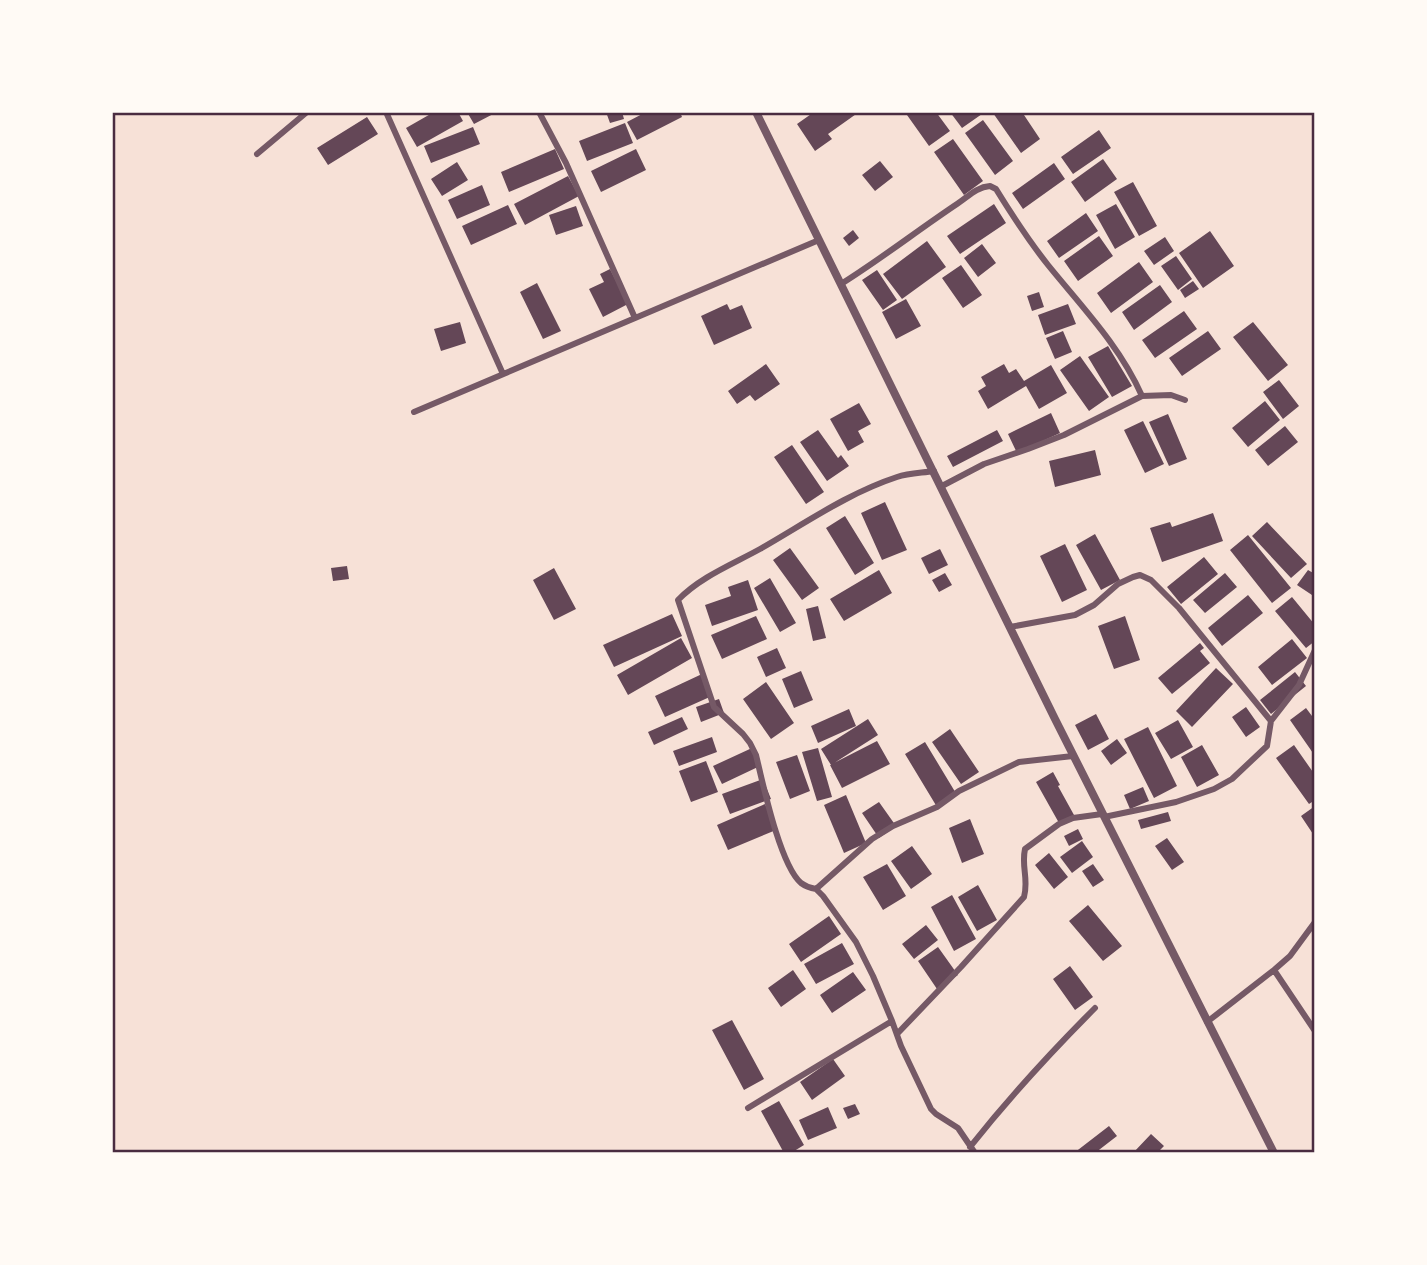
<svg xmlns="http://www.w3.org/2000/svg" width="1427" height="1265" viewBox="0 0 1427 1265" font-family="Inter,sans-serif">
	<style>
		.building { fill: #644757 }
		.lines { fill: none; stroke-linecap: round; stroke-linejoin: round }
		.minor { stroke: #755966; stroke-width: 6 }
		.tertiary { stroke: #755966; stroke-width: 8 }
		.neatline { fill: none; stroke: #4a2c40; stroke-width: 2.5 }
	</style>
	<rect width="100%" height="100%" fill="#f7e1d7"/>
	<path class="building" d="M434,112H458L463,121L417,147L406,128Z
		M467,112H497L474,124Z
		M606,112H622L624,119L610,123Z
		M646,112H680L682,117L637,140L627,122Z
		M814,112H859L828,134L832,139L815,151L797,124Z
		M910,112H936L950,131L929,146L907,115Z
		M950,112H981L982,114L962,128Z
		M995,112H1022L1040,139L1021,153L993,113Z
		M367,117L378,134L328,165L317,148Z
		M983,120L1013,161L995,175L965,133Z
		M625,123L633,143L587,161L579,141Z
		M473,127L480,144L431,163L424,146Z
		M1099,130L1111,148L1073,174L1061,157Z
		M953,139L983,181L964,195L934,152Z
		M555,149L564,169L509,192L501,172Z
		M636,149L646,170L601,192L591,171Z
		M1103,159L1117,179L1085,202L1071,182Z
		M880,161L893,177L875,191L862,175Z
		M457,162L468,180L442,196L431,179Z
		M1054,163L1065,179L1023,209L1012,193Z
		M568,176L579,196L525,225L514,204Z
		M1133,182L1157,226L1139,236L1114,192Z
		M482,185L490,205L457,219L448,200Z
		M994,204L1006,223L960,254L947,236Z
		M1116,204L1135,237L1115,249L1096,215Z
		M508,205L517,224L471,245L462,226Z
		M576,206L583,226L556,235L549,215Z
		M1086,213L1098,231L1059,258L1047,241Z
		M853,230L859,238L849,246L843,238Z
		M1210,231L1234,266L1203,288L1179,253Z
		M1099,236L1113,256L1078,281L1064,261Z
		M1165,237L1174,251L1154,265L1144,251Z
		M927,241L946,267L902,299L883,274Z
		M982,244L996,263L978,277L964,258Z
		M1176,256L1192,279L1178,290L1161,266Z
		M1139,262L1153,282L1111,313L1097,293Z
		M961,265L982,295L963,308L942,278Z
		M610,269L628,304L603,317L589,289L604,282L600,274Z
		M877,270L897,300L883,310L862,280Z
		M1193,281L1199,289L1185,298L1180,290Z
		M537,283L561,331L543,339L520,292Z
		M1160,285L1172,302L1134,330L1122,312Z
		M1039,292L1044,307L1032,311L1027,296Z
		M906,299L921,326L896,339L882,312Z
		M727,304L730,310L742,305L752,328L714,345L701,316Z
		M1068,304L1076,324L1045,335L1038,315Z
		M1184,311L1197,329L1155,358L1142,340Z
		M460,322L466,343L441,351L434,329Z
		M1253,322L1288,365L1268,381L1233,337Z
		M1063,331L1072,352L1055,359L1046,338Z
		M1208,331L1221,349L1182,376L1169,358Z
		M1108,346L1132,386L1112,397L1088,357Z
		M1080,356L1109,397L1089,411L1060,370Z
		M766,364L780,384L755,401L750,395L737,404L728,391Z
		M1004,364L1009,373L1016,369L1024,381L1051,365L1067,393L1039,409L1026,386L988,409L978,391L986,386L981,377Z
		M1279,380L1299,406L1283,419L1263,392Z
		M1265,401L1280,420L1248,447L1232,428Z
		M859,403L871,424L858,431L864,442L848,451L830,419Z
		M1051,413L1060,433L1017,453L1008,434Z
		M1168,414L1187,459L1169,466L1149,422Z
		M1143,421L1164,464L1145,473L1124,430Z
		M1285,426L1298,442L1268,466L1255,450Z
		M818,430L838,458L841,455L849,466L827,481L800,442Z
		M997,430L1003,441L953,467L947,456Z
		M792,445L824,492L806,504L774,457Z
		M1095,450L1101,475L1055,487L1049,461Z
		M885,502L907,550L882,560L861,513Z
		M1213,513L1223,541L1162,562L1150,528L1170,522L1172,527Z
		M845,516L874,563L855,575L826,528Z
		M1267,522L1307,564L1291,578L1252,536Z
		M1095,534L1120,580L1101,590L1076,545Z
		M1248,535L1291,588L1272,603L1230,550Z
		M1065,544L1087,590L1062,602L1040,556Z
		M790,548L819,588L802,600L773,560Z
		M940,549L948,565L929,574L921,558Z
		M1204,557L1218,574L1181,604L1167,587Z
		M347,566L349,579L333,581L331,568Z
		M554,568L576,609L554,620L533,580Z
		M879,570L892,593L844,621L830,599Z
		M1308,570L1315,574V597L1297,585Z
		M945,573L952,585L939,592L932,580Z
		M1225,573L1237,587L1205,613L1193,600Z
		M770,578L796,623L780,632L754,588Z
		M748,580L758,610L712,626L705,605L731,596L728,587Z
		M1248,595L1263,613L1222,646L1208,628Z
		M1292,597L1315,625V641L1306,648L1275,611Z
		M818,606L826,638L813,641L806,609Z
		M672,614L682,636L614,667L603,645Z
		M756,616L767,639L722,659L711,635Z
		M1125,616L1140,660L1114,669L1098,626Z
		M681,638L692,658L628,695L617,675Z
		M1292,639L1307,658L1272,685L1258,667Z
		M1200,643L1204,648L1200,651L1210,663L1172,694L1158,678Z
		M777,648L786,668L766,677L757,657Z
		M1216,668L1233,684L1192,727L1176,711Z
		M801,671L813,700L794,708L782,679Z
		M1295,672L1306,686L1271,714L1260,700Z
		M702,674L712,696L665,717L655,696Z
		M766,682L794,723L771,739L743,699Z
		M719,699L724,713L701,722L696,707Z
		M1246,707L1260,727L1246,737L1232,717Z
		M1306,708L1315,720V756L1290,720Z
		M849,709L856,726L818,743L811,726Z
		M1096,714L1109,739L1088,750L1075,725Z
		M682,717L688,729L654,745L648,732Z
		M868,719L878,735L831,765L821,749Z
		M1178,720L1193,747L1171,759L1155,733Z
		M1148,727L1177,786L1154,798L1124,739Z
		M950,729L979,772L961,784L932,742Z
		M712,737L717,752L679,766L673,751Z
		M1117,739L1127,753L1111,765L1101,751Z
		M877,741L890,764L842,788L830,765Z
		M925,742L957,795L937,807L905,754Z
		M1202,745L1219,775L1197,787L1181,757Z
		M1294,745L1315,775V800L1309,804L1276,758Z
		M752,748L760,766L722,784L713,766Z
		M818,748L832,797L817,801L802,752Z
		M797,755L810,791L790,799L776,762Z
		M706,761L718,792L691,802L679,771Z
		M1053,772L1060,785L1058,786L1074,815L1059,823L1036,782Z
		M763,779L771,799L730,814L722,794Z
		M1143,787L1149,801L1130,809L1124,795Z
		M846,795L866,843L844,853L824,805Z
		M879,802L896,826L879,838L862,813Z
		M765,804L776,830L728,850L717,825Z
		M1315,806V837L1301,816Z
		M1168,812L1171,821L1141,829L1138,820Z
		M970,819L984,854L962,863L949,828Z
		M1078,829L1083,839L1069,846L1064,836Z
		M1167,838L1184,862L1172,870L1155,846Z
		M1082,841L1093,857L1072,873L1060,857Z
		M912,846L932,874L911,889L891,861Z
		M1049,853L1068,877L1054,889L1035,865Z
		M887,864L906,896L883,910L863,877Z
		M1093,864L1104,880L1093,887L1082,871Z
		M978,885L997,920L977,931L958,897Z
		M952,895L976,939L954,951L931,907Z
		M1088,905L1122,946L1103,961L1069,921Z
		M829,916L841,934L801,962L789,944Z
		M926,925L938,940L914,959L902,944Z
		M842,943L854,964L816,984L804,964Z
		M938,947L958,975L937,989L918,961Z
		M1070,966L1093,997L1075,1010L1053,979Z
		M793,970L806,989L781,1007L768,988Z
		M853,972L866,990L832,1013L820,995Z
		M732,1020L764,1079L744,1090L712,1030Z
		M833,1059L845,1076L812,1100L800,1082Z
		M779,1101L804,1145L791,1153H784L761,1111Z
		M855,1104L860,1114L848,1119L843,1108Z
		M828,1107L837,1128L808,1140L799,1120Z
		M1109,1126L1117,1136L1095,1153H1074Z
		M1151,1134L1164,1146L1157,1153H1133Z"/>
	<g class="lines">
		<path class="minor" d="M386,112L503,374
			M539,112L566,163L635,318
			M257,154L307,112
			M841,284C881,259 918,230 957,204C968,197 976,187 990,186L996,189C1012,215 1029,241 1048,265C1082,307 1120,346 1142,396L1064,435L1028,449L984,464L942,486
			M1142,396L1171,395L1185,400
			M414,412L819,240
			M1010,627L1075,615L1094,605L1118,584L1133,577L1140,575L1151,580L1179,608L1271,721
			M1104,817L1176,802L1214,789L1232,779L1267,746L1271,721L1299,685L1315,650
			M816,889C810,888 805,886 801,883C780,865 763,784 756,755L750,743L743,734L714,707L678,600C700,577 733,564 760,549C804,524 848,493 897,477C909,473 922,473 934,471
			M1274,970L1315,1031
			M1207,1022L1274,970L1290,956L1315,922
			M897,1034L961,967L1024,897C1029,879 1021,867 1025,849L1059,824L1073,818L1102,814
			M748,1108L892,1021
			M970,1147C1009,1098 1051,1052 1095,1008
			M975,1153L958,1128L936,1114L931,1109L901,1046L892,1021L873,976L856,942L823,896L816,889L872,839L893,826L937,807L959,791L1019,762L1073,756"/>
		<path class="tertiary" d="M756,112L1055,719L1274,1153"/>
	</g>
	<rect width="1427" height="1265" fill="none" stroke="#fffaf5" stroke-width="228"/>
	<rect x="114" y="114" width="1199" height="1037" class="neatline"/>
</svg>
